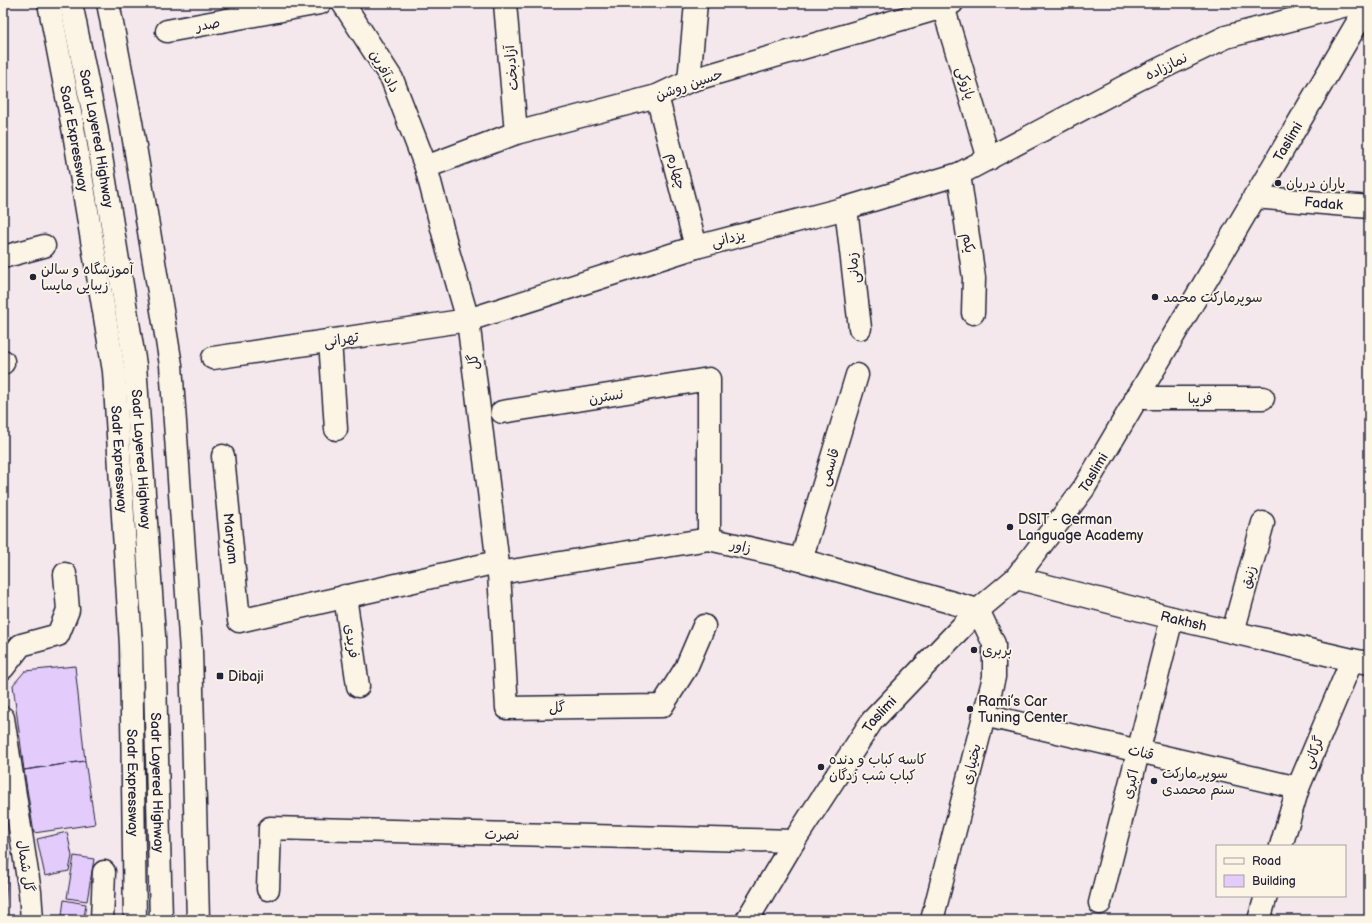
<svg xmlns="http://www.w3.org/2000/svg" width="1372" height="923" viewBox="0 0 1372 923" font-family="'Balsamiq Sans','Playpen Sans Arabic',sans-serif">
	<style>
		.building { fill: #e3cbfb; stroke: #22223b }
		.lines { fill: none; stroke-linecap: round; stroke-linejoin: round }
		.minor-casing { stroke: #22223b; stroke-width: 25 }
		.highway-casing { stroke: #22223b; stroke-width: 25 }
		.minor { stroke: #fcf5e5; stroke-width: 22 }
		.highway { stroke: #fcf5e5; stroke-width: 22 }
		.poi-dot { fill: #22223b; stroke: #fcf5e5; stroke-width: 1.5 }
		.labels { text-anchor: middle; stroke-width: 3.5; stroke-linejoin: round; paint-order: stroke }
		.street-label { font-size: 14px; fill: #22223b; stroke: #fcf5e5 }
		.poi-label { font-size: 14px; fill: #22223b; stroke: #fcf5e5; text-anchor: start }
	</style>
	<rect width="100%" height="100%" fill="#f4e8ec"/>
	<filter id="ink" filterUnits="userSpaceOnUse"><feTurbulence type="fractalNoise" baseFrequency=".025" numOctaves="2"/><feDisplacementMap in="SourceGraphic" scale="8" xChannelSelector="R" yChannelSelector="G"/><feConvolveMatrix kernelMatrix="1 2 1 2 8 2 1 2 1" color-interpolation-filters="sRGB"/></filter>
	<g filter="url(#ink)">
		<path class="building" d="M75,666L85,761L24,770L13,685L25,671Z
			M85,761L95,824L34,833L24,770Z
			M67,832L72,856L69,871L45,876L37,839Z
			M3,856H9L4,920H3Z
			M74,856L94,859L87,901L67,898Z
			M64,900L86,904L84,918L62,915Z
			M63,918L80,920H63Z"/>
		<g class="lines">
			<defs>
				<g id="minor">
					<path d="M343,3L392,79L426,167L448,251L468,320L499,573L507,708L662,706L686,668L704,626"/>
					<path d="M505,3L516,133"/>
					<path d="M942,3L989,159"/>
					<path d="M167,31L320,3"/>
					<path d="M689,81L696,3"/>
					<path d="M657,96L696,247"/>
					<path d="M426,167L516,133L657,96L689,81L943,7L952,3"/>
					<path d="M959,174L974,278L973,313"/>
					<path id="s1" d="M1254,197L1369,207"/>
					<path d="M846,208L860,328"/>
					<path d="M3,257L44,246"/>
					<path d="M330,340L336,429"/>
					<path d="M213,358L468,320L696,247L846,208L959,174L1139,79L1226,37L1354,3"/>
					<path d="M3,361V363"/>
					<path d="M1136,398H1263"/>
					<path d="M502,412L709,379V539"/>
					<path id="s2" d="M223,456L239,621L497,562"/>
					<path d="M801,560L857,375"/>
					<path d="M499,573L709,539L801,560L978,610"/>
					<path id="s3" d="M1016,578L1172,618L1352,660L1369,663"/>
					<path d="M345,596L358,686"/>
					<path d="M1233,632L1263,523"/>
					<path d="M3,668L21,645L58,635L68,610L65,574"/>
					<path d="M984,715L1298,788"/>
					<path d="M3,718L30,892L32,920"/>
					<path d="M1281,846L1298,788L1352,660"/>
					<path d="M268,889L270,828L794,841"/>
					<path d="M1100,903L1172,618"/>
					<path d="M102,920L104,872"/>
					<path id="s4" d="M747,920L794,841L872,721L978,610L1016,578L1084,488L1369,3"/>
					<path d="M932,920L994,677V644L978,610"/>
					<path d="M1259,920L1266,896"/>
				</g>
				<g id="highway">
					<path id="s5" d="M49,3L74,133L114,371L131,645L135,920"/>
					<path id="s6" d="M71,3L96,126L135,365L154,636L161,920"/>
					<path d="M108,3L131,122L171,365L191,651L198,920"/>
				</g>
			</defs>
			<use href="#minor" class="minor-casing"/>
			<use href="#highway" class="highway-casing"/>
			<use href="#minor" class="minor"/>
			<use href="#highway" class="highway"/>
		</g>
	</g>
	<g class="poi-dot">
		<circle cx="1278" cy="183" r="4"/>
		<circle cx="33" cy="277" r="4"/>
		<circle cx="1155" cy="297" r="4"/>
		<circle cx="1010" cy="527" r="4"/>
		<circle cx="974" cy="650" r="4"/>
		<rect x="216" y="672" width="8" height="8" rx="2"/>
		<circle cx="970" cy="709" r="4"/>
		<circle cx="821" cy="767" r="4"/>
		<circle cx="1154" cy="781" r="4"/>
	</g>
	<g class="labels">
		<g class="street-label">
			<text transform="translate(208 24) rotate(-10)" y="5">صدر</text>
			<text transform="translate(1166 66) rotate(-26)" y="5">نماززاده</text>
			<text transform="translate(511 68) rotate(-95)" y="5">آزادبخت</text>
			<text transform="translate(385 71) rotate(61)" y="5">دادآفرین</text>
			<text transform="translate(966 83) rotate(73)" y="5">پازوکی</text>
			<text transform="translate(689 84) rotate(-19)" y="5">حسین روشن</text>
			<text dy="5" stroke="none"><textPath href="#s5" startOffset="138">Sadr Expressway</textPath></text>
			<text dy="5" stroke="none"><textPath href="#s6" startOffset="138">Sadr Layered Highway</textPath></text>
			<text dy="5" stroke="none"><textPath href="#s4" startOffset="953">Taslimi</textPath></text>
			<text transform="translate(677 171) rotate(75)" y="5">چهارم</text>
			<text dy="5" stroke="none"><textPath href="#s1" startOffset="70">Fadak</textPath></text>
			<text transform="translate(728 238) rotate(-14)" y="5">یزدانی</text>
			<text transform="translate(969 243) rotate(82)" y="5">یکم</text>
			<text transform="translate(853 268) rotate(-96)" y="5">زمانی</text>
			<text transform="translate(341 339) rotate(-9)" y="5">تهرانی</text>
			<text transform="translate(473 362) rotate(-97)" y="5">گل</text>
			<text transform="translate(606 396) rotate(-9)" y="5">نسترن</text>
			<text x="1200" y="403">فریبا</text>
			<text dy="5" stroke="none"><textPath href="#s5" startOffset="462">Sadr Expressway</textPath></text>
			<text dy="5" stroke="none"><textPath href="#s6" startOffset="462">Sadr Layered Highway</textPath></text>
			<text transform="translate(829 467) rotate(-73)" y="5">قاسمی</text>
			<text dy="5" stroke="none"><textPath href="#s4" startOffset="569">Taslimi</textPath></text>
			<text dy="5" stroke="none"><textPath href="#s2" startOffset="83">Maryam</textPath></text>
			<text transform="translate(741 546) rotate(13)" y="5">زاور</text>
			<text transform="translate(1248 577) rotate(-75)" y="5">زنبق</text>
			<text dy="5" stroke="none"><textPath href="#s3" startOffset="173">Rakhsh</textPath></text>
			<text transform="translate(352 641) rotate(82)" y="5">فریدی</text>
			<text transform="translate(557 707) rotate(-1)" y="5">گل</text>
			<text dy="5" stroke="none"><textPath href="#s4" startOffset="245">Taslimi</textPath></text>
			<text transform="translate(1141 752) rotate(13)" y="5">قنات</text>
			<text transform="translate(1313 752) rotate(-67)" y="5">گرکانی</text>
			<text transform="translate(971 764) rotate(-76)" y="5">بختیاری</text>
			<text dy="5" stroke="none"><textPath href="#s5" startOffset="786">Sadr Expressway</textPath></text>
			<text dy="5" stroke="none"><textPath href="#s6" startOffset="786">Sadr Layered Highway</textPath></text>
			<text transform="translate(1130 784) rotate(-76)" y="5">اکبری</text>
			<text transform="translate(502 834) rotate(1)" y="5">نصرت</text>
			<text transform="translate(26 866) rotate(82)" y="5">گل شمال</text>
		</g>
		<g class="poi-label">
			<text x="1286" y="188">یاران دریان</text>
			<text x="41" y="274">آموزشگاه و سالن<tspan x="41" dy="16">زیبایی مایسا</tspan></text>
			<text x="1163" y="302">سوپرمارکت محمد</text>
			<text x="1018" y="524">DSIT - German<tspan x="1018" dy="16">Language Academy</tspan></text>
			<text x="982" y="655">بربری</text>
			<text x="228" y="681">Dibaji</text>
			<text x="978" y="706">Rami’s Car<tspan x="978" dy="16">Tuning Center</tspan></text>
			<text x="829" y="764">کاسه کباب و دنده<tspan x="829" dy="16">کباب شب زدگان</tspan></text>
			<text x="1162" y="778">سوپر مارکت<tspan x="1162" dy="16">سنم محمدی</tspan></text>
		</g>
	</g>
	<rect width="1372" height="923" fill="none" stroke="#fcf5e5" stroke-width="16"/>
	<rect x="8" y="8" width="1356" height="907" fill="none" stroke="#22223b" stroke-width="1.5" filter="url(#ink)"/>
	<rect x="1216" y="845" width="130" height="52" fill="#fcf5e5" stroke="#a5a1a1"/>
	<rect x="1224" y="858" width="20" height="6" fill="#fcf5e5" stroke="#a5a1a1"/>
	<text x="1252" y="865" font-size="12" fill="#22223b">Road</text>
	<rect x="1224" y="875" width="20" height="12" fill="#e3cbfb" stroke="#a5a1a1"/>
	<text x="1252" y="885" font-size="12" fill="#22223b">Building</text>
</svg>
